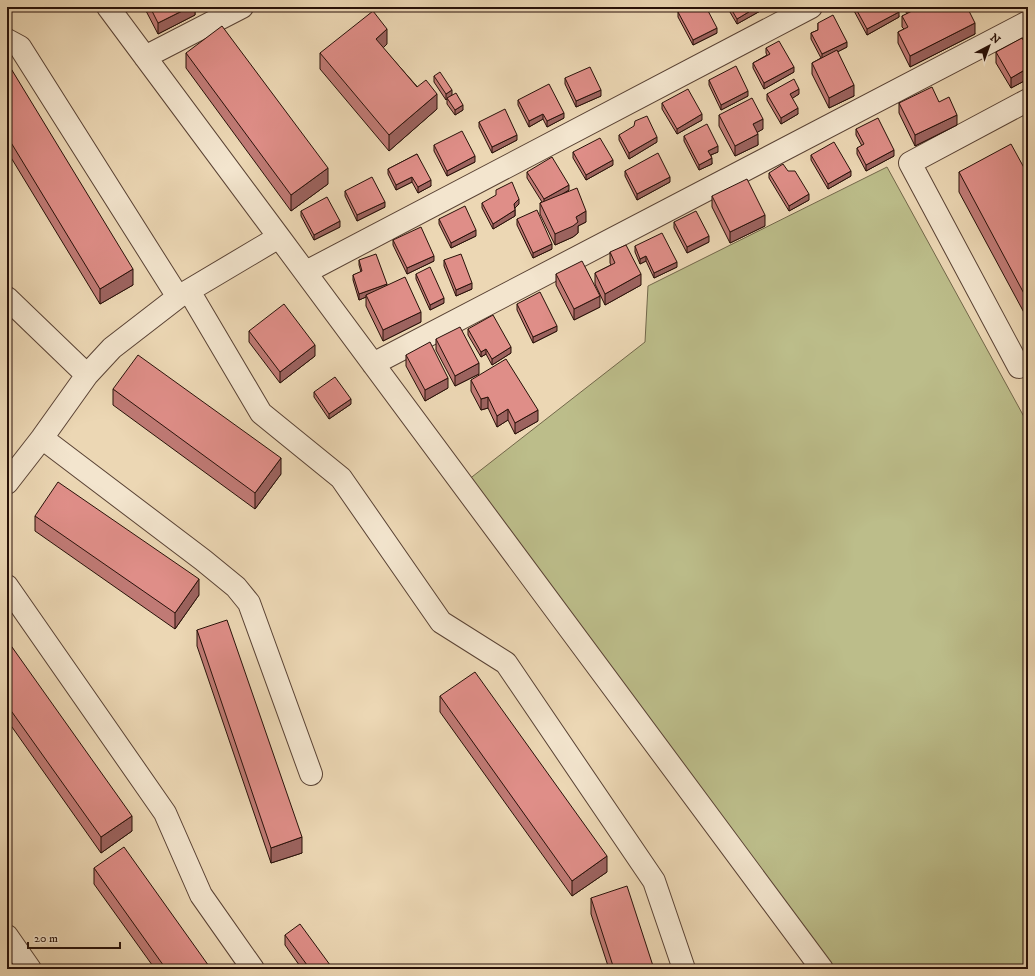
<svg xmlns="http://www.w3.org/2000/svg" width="1035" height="976" viewBox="0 0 1035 976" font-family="'IM FELL DW Pica',serif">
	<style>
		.green { fill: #bcbd8a; stroke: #72674a }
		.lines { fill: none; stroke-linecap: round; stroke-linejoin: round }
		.minor-casing { stroke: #594234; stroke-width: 24 }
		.minor { stroke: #f3e5ce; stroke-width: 22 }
		.wall { fill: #c07a75; stroke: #281109 }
		.shaded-wall { fill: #9c635f; stroke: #281109 }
		.building { fill: #df8e88; stroke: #281109 }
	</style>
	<rect width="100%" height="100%" fill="#ecd7b4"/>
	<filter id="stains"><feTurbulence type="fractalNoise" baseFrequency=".005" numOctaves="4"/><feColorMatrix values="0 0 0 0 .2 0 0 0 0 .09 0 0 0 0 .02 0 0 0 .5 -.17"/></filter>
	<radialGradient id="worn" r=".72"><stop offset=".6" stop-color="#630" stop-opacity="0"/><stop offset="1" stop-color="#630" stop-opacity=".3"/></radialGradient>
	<path class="green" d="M887,167L1028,424V969H831L468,480L645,342L648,286Z"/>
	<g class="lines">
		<defs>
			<path id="minor" d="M108,7L279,237
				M7,40L20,47L178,297
				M145,57L242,7
				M306,272L811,7
				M189,291L261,413L341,478L441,622L506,663L654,881L684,969
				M7,298L87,375
				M373,364L1028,22
				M1019,367L910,163L1028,100
				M42,438L203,560L236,587L249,603L311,774
				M7,483L42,438L87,375L112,348L178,297L279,237L822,969
				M7,586L165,813L201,895L253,969
				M7,936L30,969"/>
		</defs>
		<use href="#minor" class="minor-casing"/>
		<use href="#minor" class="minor"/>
	</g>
	<path class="wall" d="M145,7H195V15L158,34L145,9Z
		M727,7H762V10L737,24Z
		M853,7H897L899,17L867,35L853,9Z
		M903,7H967L975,34L910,67L898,43V32L904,29L902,27V16L907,14Z
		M678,12L717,33L693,45L678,17Z
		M818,23L847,47L837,52L854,96L829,108L812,74V63L821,58L811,39V33L818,30Z
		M1028,41V79L1011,88L996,63V52L1025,43Z
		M387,44L383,48L437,109L389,151L320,69V53Z
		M766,48L794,72L764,89L753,68V63L767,55L766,53Z
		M186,53L328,184L291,211L186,68Z
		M7,62L133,285L100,304L7,151Z
		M434,76L452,95L463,110L455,115L447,104V99L446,100L434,82Z
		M565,78L601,96L576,107L565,84Z
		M709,80L748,96L721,110L709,85Z
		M767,94H799L792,98L798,114L781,124L767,100Z
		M518,100L564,118L547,127L543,119L529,127L518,105Z
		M939,102L957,125L915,146L899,113V103Z
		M662,103L702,120L677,134L662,109Z
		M719,115L763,129L757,132L758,145L735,156L719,126Z
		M479,122L517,140L492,153L479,127Z
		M856,129L894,156L866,171L857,154V148L862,146L856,135Z
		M619,135L657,142L629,159L619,140Z
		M684,136L718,152L711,155L712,164L699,170L684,141Z
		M434,145L475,162L447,176L434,151Z
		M573,152L613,165L586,180L573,158Z
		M417,154L431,186L418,193L412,182L396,190L388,174V169Z
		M811,155L851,176L828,189L811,160Z
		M625,171L670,182L637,200L625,176Z
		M527,172L569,190L565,193L586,222L578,226V233L573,237L555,245L540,214V203L542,202L527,178Z
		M959,172L1028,175V320L959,192Z
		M769,173L809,200L789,211L769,178Z
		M345,191L385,207L357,221L345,196Z
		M712,196L765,226L730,243L712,207Z
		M482,203L519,204L515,208V216L493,229L482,208Z
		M301,211L340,227L314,240L301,216Z
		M439,219L476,236L451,248L439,224Z
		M517,219L552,249L533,258L517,225Z
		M674,222L709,242L687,253L674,228Z
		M393,240L434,261L407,274L393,245Z
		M635,246L677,267L654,278L646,261L640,264L635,252Z
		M610,252L641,285L605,305L595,284V273L611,265L610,263Z
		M359,260L387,285L421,322L383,341L366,306V297L359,300L353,280V275L361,272L359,265Z
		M444,260L472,289L456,296L444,266Z
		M416,274L444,303L430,310L416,279Z
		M556,274L600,307L574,320L556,285Z
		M517,304L557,331L533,343L517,310Z
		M468,329L511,353L492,365L486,354L481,357L468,335Z
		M249,331L315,356L280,383L249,342Z
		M436,339L479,374L455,386L436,350Z
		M406,355L448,388L425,401L406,366Z
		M471,380L538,421L515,434L508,420L497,427L488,408L481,410L471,391Z
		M113,389L281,474L255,509L113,405Z
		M314,392L351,404L329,419L314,397Z
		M35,516L199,595L175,629L35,531Z
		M197,630L302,853L271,863L197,646Z
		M7,640L132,831L101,853L7,720Z
		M440,696L607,872L572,896L440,712Z
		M94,868L211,969H155L94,884Z
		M591,898L654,969H609L591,914Z
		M285,935L333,969H302L285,945Z"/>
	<path class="shaded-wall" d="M190,7H195V15L158,34V23Z
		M757,7H762V10L737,24V19Z
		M908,7H925L908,16Z
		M899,12V17L867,35V29Z
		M975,23V34L910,67V56Z
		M717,28V33L693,45V40Z
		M387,29V44L376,55V39Z
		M847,42V47L822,60V54Z
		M794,67V72L764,89V83Z
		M1028,68V79L1011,88V78Z
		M854,85V96L829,108V98Z
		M799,89V94L790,100V94Z
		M452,90V95L446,100V94Z
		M601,90V96L576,107V101Z
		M748,91V96L721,110V105Z
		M437,94V109L389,151V135Z
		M463,105V110L455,115V110Z
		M798,108V114L781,124V118Z
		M564,113V118L547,127V121Z
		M543,114V119L529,127V121Z
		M702,114V120L677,134V129Z
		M957,115V125L915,146V135Z
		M763,119V129L753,135V124Z
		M758,134V145L735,156V146Z
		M517,135V140L492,153V147Z
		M657,137V142L629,159V153Z
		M718,146V152L708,156V151Z
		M894,150V156L866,171V165Z
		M475,156V162L447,176V171Z
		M712,158V164L699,170V165Z
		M613,160V165L586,180V175Z
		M328,168V184L291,211V195Z
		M851,171V176L828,189V184Z
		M412,177V182L396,190V185Z
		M670,177V182L637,200V194Z
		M431,180V186L418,193V187Z
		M569,185V190L544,205V199Z
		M809,194V200L789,211V206Z
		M519,199V204L514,209V204Z
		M385,202V207L357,221V215Z
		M515,210V216L493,229V224Z
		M586,211V222L578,226V233L573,237L555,245V234L576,217Z
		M765,215V226L730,243V232Z
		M340,221V227L314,240V235Z
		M476,230V236L451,248V243Z
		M709,236V242L687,253V247Z
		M552,244V249L533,258V253Z
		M434,256V261L407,274V268Z
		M646,256V261L640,264V259Z
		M677,262V267L654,278V273Z
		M133,269V285L100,304V289Z
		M641,274V285L605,305V294Z
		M472,283V289L456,296V290Z
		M387,284V289L366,295V297L359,300V294Z
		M600,296V307L574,320V309Z
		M444,298V303L430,310V305Z
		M421,312V322L383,341V330Z
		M557,326V331L533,343V337Z
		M315,345V356L280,383V372Z
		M511,347V353L492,365V359Z
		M486,349V354L481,357V352Z
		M479,363V374L455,386V376Z
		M448,378V388L425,401V390Z
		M488,397V408L481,410V399Z
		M351,399V404L329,419V414Z
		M508,409V420L497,427V416Z
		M538,410V421L515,434V423Z
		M281,458V474L255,509V493Z
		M199,579V595L175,629V613Z
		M132,816V831L101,853V837Z
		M302,837V853L271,863V848Z
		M607,856V872L572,896V881Z"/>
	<path class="building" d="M150,7H190L158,23Z
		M687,7H706L717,28L693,40L678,12Z
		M730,7H757L737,19Z
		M855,7H897L899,12L867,29Z
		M920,7H967L975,23L910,56L898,32L908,27L902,16Z
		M373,11L387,29L376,39L417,87L426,80L437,94L389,135L320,53Z
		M833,15L847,42L822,54L811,33L818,30V23Z
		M222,26L328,168L291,195L186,53Z
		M1022,38L1025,43L1028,41V68L1011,78L996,52Z
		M779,41L794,67L764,83L753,63L770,54L766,48Z
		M837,50L854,85L829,98L812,63Z
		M7,62L133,269L100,289L7,136Z
		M736,66L748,91L721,105L709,80Z
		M590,67L601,90L576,101L565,78Z
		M440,72L452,90L446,94L434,76Z
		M794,79L799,89L790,94L798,108L781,118L767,94Z
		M549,84L564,113L547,121L543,114L529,121L518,100Z
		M932,87L939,102L949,97L957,115L915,135L899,103Z
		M688,89L702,114L677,129L662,103Z
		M456,93L463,105L455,110L447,98Z
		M752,98L763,119L753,124L758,134L735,146L719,115Z
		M505,109L517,135L492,147L479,122Z
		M647,116L657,137L629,153L619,135L634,126L635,121Z
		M878,118L894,150L866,165L857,148L864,144L856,129Z
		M707,124L718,146L708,151L712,158L699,165L684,136Z
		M462,131L475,156L447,171L434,145Z
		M600,138L613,160L586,175L573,152Z
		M834,142L851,171L828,184L811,155Z
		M1011,144L1028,175V301L959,172Z
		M658,153L670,177L637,194L625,171Z
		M417,154L431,180L418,187L412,177L396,185L388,169Z
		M552,157L569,185L544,199L527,172Z
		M783,164L788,171H795L809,194L789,206L769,173Z
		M372,177L385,202L357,215L345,191Z
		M747,179L765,215L730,232L712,196Z
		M512,182L519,199L514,204L515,210L493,224L482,203L496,195V190Z
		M577,188L586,211L576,217L578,222L573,226L555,234L540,203Z
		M327,197L340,221L314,235L301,211Z
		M465,206L476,230L451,243L439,219Z
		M537,210L552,244L533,253L517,219Z
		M696,211L709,236L687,247L674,222Z
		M421,227L434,256L407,268L393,240Z
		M662,233L677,262L654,273L646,256L640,259L635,246Z
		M626,245L641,274L605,294L595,273L615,263L610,252Z
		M376,254L387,284L359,294L353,275L362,271L359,260Z
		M461,254L472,283L456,290L444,260Z
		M582,261L600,296L574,309L556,274Z
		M430,267L444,298L430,305L416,274Z
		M405,277L421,312L383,330L366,295Z
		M540,292L557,326L533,337L517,304Z
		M284,304L315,345L280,372L249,331Z
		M493,315L511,347L492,359L486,349L481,352L468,329Z
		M460,327L479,363L455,376L436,339Z
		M430,342L448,378L425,390L406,355Z
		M138,355L281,458L255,493L113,389Z
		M506,359L538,410L515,423L508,409L497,416L488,397L481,399L471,380Z
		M335,377L351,399L329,414L314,392Z
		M58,482L199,579L175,613L35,516Z
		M227,620L302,837L271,848L197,630Z
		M7,640L132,816L101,837L7,705Z
		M475,672L607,856L572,881L440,696Z
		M124,847L211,969H166L94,868Z
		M627,886L654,969H614L591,898Z
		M300,924L333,969H310L285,935Z"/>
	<rect width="1035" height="976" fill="none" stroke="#ecd7b4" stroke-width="24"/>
	<rect x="8" y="8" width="1019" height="960" fill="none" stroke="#281109" stroke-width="2"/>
	<rect x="12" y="12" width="1011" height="952" fill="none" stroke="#281109"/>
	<g transform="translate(989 46) rotate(41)" stroke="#f3e5ce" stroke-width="3" paint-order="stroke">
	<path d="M0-3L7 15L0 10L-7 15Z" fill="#281109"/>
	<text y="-6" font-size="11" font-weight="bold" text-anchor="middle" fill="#281109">N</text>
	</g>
	<path d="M28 942v6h92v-6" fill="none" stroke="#281109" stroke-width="2"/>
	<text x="34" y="942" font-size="12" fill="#281109" stroke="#f3e5ce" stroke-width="3" paint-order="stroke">20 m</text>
	<rect width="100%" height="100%" filter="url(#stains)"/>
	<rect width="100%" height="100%" fill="url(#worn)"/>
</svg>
